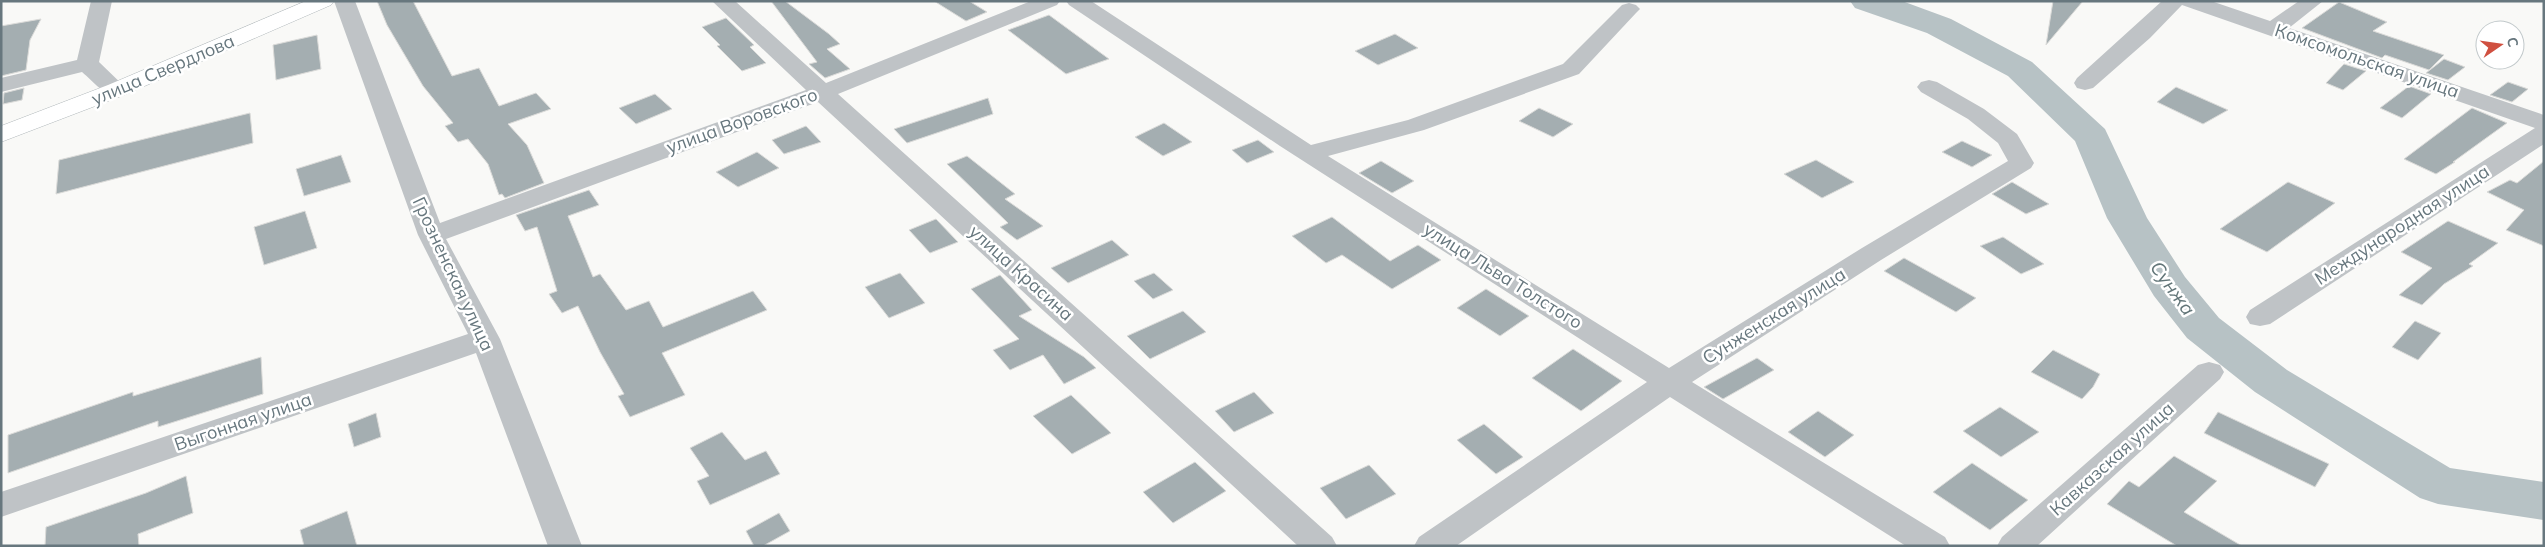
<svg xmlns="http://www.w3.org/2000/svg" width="2545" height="547" viewBox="0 0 2545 547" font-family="Mulish,sans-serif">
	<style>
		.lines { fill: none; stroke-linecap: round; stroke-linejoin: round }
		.river { fill: #b7c2c5; fill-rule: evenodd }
		.building { fill: #a4aeb1; stroke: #dbdbd9 }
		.secondary-casing { stroke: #b1b8bb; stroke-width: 1 }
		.street { fill: #bfc3c6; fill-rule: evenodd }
		.secondary { fill: #fff; fill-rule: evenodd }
		.labels { text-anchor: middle; stroke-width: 5; stroke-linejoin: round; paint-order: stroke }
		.street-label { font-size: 18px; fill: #67777e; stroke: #fff }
		.water-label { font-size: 19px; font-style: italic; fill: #627578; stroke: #fff }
	</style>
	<rect width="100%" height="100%" fill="#f9f9f7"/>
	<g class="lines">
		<path class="river" d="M1850,1H1902L1951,19L2032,62L2105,129L2147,218L2185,277L2219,318L2287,370L2450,468L2544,482V520L2438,504L2420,498L2255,392L2187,338L2154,296L2107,218L2075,141L2008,76L1927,33L1855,8Z"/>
	</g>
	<path class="building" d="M377,1H413L452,76L479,68L499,106L536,93L551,109L508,124L527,145L544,183L505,198L502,194L499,195L488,164L468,139L458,142L445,126L453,123L423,86L387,25Z
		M771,1H785L829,34L840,44L827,49L850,69L825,78L809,64L817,62Z
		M934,1H969L987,12L966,21Z
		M2053,1H2083L2046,45Z
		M2339,2L2387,22L2373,31L2444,55L2429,70L2385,55L2382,58L2302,28Z
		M1049,15L1109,59L1066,74L1008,30Z
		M726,18L754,45L750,47L766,63L742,71L717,46L720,45L702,27Z
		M41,19L30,40L26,70L1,76V26Z
		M1395,34L1418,48L1378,65L1355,51Z
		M317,35L321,69L276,80L273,45Z
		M2444,59L2465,67L2448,80L2426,73Z
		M2344,64L2366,71L2343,90L2326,83Z
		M2508,82L2528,89L2512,102L2490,95Z
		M2409,86L2431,94L2402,118L2380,108Z
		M2176,87L2228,110L2203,124L2157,102Z
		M24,88L22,100L3,104L4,93Z
		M655,94L672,109L636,124L619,108Z
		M988,98L993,114L907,143L894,129Z
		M1539,108L1573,124L1553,137L1519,121Z
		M2472,108L2507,123L2453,162H2455L2436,174L2404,159Z
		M250,113L253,143L56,194L59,160Z
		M1164,123L1192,142L1163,156L1135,137Z
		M806,126L821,142L784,154L772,140Z
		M1258,140L1274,152L1247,163L1232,150Z
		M1962,141L1992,155L1972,167L1942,152Z
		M757,152L779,168L738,187L716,172Z
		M341,155L351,182L304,196L296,169Z
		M967,156L1015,194L1005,199L1043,226L1017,240L1000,227L1008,223L947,164Z
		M1816,160L1854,182L1822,198L1784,174Z
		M1381,161L1414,181L1392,193L1359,173Z
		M2544,161V246L2506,230L2524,210L2487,192L2510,180L2517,183Z
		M2012,182L2049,204L2026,214L1992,194Z
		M2288,182L2335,203L2267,252L2220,229Z
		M589,190L599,205L568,216L593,277L600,274L626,310L649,301L663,327L753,291L767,310L662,353L685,395L630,417L618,396L624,394L600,352L578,306L562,313L549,294L557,291L537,227L525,231L516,215Z
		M305,211L317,248L264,265L254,227Z
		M1332,217L1390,261L1418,245L1441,260L1392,289L1342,255L1326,263L1292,236Z
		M936,219L958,242L930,253L909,230Z
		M2448,221L2498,243L2469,264L2473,266L2444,284L2422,305L2399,295L2432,268L2401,252Z
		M2003,237L2044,264L2021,274L1980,246Z
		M1112,240L1129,255L1068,283L1051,268Z
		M1904,258L1976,298L1956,312L1884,271Z
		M900,273L925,303L889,318L865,287Z
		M1154,273L1173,290L1153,299L1134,281Z
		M1000,275L1032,310L1019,316L1084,357L1096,368L1064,384L1043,355L1010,370L993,350L1019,339L971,289Z
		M1486,289L1529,316L1500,336L1457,308Z
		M1183,311L1206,332L1150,359L1127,336Z
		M2415,321L2441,333L2418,360L2392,347Z
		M1573,349L1622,381L1581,411L1532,378Z
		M2053,350L2100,374L2093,387L2082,399L2031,372Z
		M261,357L263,394L158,427V421L8,473V435L133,392V396Z
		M1757,358L1774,370L1723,399L1704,387Z
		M1254,392L1274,413L1234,432L1215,411Z
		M1071,395L1111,433L1072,454L1033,416Z
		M2000,407L2039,432L2001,457L1963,431Z
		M1818,411L1854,435L1825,457L1788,432Z
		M2218,412L2329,464L2315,487L2204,433Z
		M376,413L381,437L354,447L348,424Z
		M1484,424L1523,457L1496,474L1457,440Z
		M722,432L745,460L766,451L780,474L710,505L697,481L709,476L690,448Z
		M2174,456L2217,481L2184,512L2242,546H2177L2107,504L2129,481L2139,487Z
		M1195,462L1226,491L1173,523L1143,492Z
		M1972,463L2028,500L1990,530L1933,492Z
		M1369,465L1396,494L1346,519L1320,488Z
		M186,476L193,513L138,534L139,546H45L46,527L146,493Z
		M347,511L357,546H304L300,530Z
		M779,513L790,531L763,546H754L746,531Z"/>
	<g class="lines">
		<defs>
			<path id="secondary" d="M306,1H334L331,5L124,95L1,142V126L108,85Z"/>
		</defs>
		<use href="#secondary" class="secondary-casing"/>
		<path class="street" d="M91,1H112L99,62L128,90L124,95C106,99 95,83 82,72L1,92V78L77,60Z
			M334,1H355L440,223L806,90L712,1H735L826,83L1031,1H1060L1057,5L838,94L1332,537L1337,546H1298L818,102L446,239L500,339L582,546H548L476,353L1,517V492L468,334L418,235Z
			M1066,1H1091L1311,145L1408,120L1563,64L1622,5L1629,3L1636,5L1640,9L1636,13L1579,74L1424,130L1328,156L1669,368L1862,248L2008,161L1998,143L1968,119L1921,92L1917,87L1921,82L1929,80L1937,82L1984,109L2017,134L2034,163L2031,168L1881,260L1692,382L1945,537L1950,546H1906L1670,397L1456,546H1414L1419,537L1647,382L1280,146L1069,5Z
			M2162,1H2211L2270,21L2299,1H2323L2289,28L2544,115V144L2270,324L2260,326L2250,324L2246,317L2250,310L2535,128L2182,5L2150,38L2093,88L2085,90L2077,88L2074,83L2077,78Z
			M2209,362L2220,365L2224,372L2220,379L2037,546H1997L2002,537L2198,365Z"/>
		<use href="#secondary" class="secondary"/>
	</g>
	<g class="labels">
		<g class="street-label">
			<text transform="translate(2367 61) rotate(19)" y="6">Комсомольская улица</text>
			<text transform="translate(163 70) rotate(-23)" y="6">улица Свердлова</text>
			<text transform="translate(742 121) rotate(-20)" y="6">улица Воровского</text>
			<text transform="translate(2402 225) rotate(-33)" y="6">Международная улица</text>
			<text transform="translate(1021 273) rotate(42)" y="6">улица Красина</text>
			<text transform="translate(453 274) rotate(65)" y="6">Грозненская улица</text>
			<text transform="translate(1503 276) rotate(32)" y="6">улица Льва Толстого</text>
			<text transform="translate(1774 316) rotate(-32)" y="6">Сунженская улица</text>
			<text transform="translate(243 422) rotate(-19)" y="6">Выгонная улица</text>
			<text transform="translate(2112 459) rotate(-42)" y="6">Кавказская улица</text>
		</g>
		<g class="water-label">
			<text transform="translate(2173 288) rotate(54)" y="7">Сунжа</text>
		</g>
	</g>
	<rect width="2545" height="547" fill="none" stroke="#67777e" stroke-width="5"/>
	<g transform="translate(2500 45) rotate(77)"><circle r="24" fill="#ffffff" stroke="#c2c9cb"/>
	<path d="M0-4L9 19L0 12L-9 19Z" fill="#d05040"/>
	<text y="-8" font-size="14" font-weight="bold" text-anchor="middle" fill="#67777e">С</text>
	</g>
</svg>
